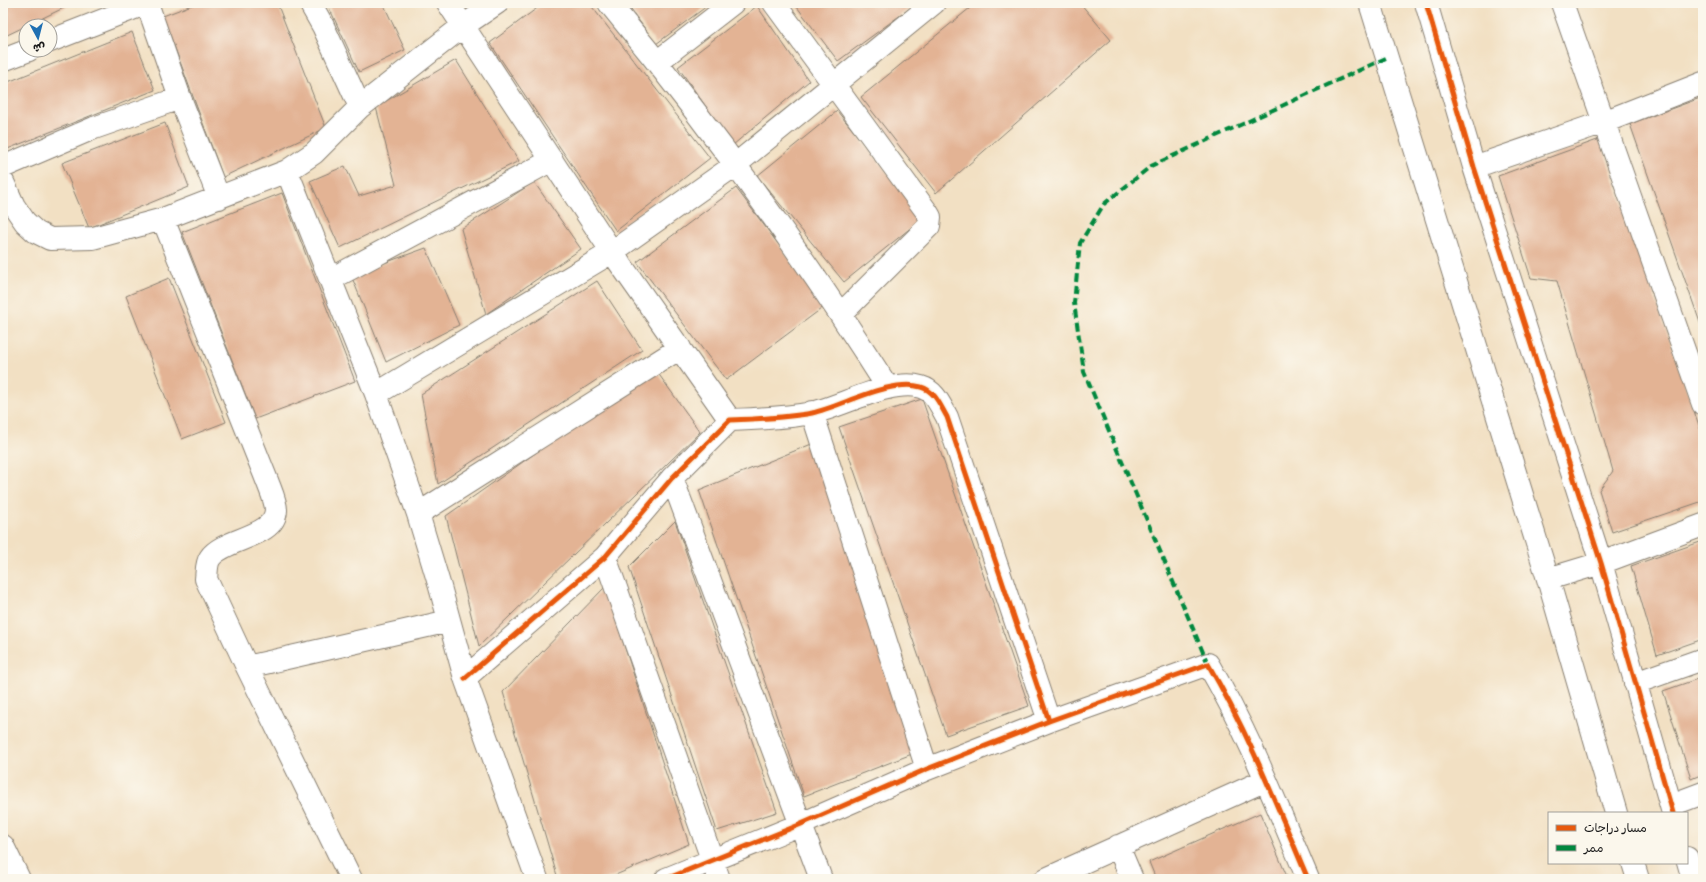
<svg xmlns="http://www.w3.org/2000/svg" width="1706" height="882" viewBox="0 0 1706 882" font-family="Pangolin,'Playpen Sans Arabic',sans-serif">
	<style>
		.building { fill: #e3b394 }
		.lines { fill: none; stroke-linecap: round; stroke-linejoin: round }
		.minor-casing { stroke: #877e70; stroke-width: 24 }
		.minor { stroke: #fff; stroke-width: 22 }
		.quiet { stroke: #00873e; stroke-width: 4; stroke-dasharray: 8 4; stroke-linecap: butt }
		.cycleway-casing { stroke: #fbf7ec; stroke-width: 8 }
		.cycleway { stroke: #e8590c; stroke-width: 5 }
	</style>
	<rect width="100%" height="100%" fill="#fbf7ec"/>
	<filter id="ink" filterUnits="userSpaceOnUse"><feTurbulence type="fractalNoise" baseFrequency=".025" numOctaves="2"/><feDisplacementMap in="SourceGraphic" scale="8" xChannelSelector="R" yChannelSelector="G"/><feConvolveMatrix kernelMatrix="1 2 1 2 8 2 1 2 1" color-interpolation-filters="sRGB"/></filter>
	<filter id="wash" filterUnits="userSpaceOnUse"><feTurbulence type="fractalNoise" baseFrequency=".012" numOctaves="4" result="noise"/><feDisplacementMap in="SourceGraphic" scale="16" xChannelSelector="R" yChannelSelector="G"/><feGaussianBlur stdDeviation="0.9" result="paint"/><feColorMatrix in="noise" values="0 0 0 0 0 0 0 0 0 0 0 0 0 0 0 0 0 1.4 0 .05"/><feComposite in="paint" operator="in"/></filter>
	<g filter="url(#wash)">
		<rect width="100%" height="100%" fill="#f2e0c3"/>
		<g id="blocks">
			<path class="building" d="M3,3H74L3,37Z
				M197,3H277L326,128L223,177L163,16Z
				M327,3H383L405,50L359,72Z
				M544,3H589L710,158L616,231L490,43Z
				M626,3H711L656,44Z
				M794,3H917L838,61Z
				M976,3H1080L1111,40L936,193L861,97Z
				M757,6L809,81L733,145L678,67Z
				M132,32L155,90L5,150L3,144V84Z
				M456,60L519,161L340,248L310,181L345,166L359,196L396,185L376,107Z
				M1703,97V331L1630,124Z
				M837,111L924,217L844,282L757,176Z
				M165,123L189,187L89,228L62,163Z
				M1600,139L1703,437V501L1612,532L1599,490L1613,471L1557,281L1531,278L1498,176Z
				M534,182L581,249L486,314L461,229Z
				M736,188L825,306L726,380L637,262Z
				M282,193L355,381L255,419L182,232Z
				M426,248L459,325L386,362L351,275Z
				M169,278L226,422L182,439L126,296Z
				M597,281L642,350L438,484L421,394Z
				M655,369L700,432L479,646L446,516Z
				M922,399L1029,706L946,735L839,427Z
				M814,443L917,752L804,796L699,490Z
				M675,521L777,812L717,831L629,567Z
				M1703,541V639L1657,655L1631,566Z
				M605,587L689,844L606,879H558L503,692Z
				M1703,677V774L1691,779L1663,691Z
				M1260,813L1288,879H1156L1149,862Z"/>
		</g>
	</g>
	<g filter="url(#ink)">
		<use href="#blocks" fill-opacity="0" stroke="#877e70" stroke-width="1"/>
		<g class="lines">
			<defs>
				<path id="minor" d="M147,3L180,98L219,198
					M310,3L323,26L360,107
					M448,3L612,252L730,420
					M609,3C710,125 803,254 888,388
					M774,3L927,212L930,217L929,226L841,314
					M1370,3L1548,579L1616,813
					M1426,3L1474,167L1601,563L1673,813
					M1562,3L1703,404
					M50,41L147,3
					M3,60L29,50
					M657,62L733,3
					M3,167L94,128L180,98
					M1474,167L1604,122L1703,83
					M287,171L376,394L418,514L440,587L465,678L537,879
					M3,182L14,206L25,222L36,232L50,239L93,238L163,219L287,171L314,153L360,107L463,26L497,3
					M163,219L268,483C271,491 276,502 276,510C275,538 223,538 210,558C206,564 207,572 206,579L247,667L351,879
					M331,279L552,160
					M376,394L612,252L735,165L934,3
					M812,412L927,769
					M672,478L821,879
					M418,514L680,348
					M605,557L719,879
					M1548,579L1601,563L1703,525
					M247,667L449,621
					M465,678L605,557L672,478L730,420C757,419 785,418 812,413C843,406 891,378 921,387C935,391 940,405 947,417L1049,721
					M1635,683L1703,659
					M1671,805L1703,793
					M3,846L19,879
					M1118,846L1132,879
					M1687,858L1693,879
					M1633,863L1638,879
					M666,879L799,825L927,769L1049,721L1208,664C1248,732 1277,806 1308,879
					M1046,879L1266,780"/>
			</defs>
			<use href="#minor" class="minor-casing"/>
			<use href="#minor" class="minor"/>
			<path class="quiet" d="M1208,664L1084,372L1074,303L1080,243L1104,204L1151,166L1386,58"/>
			<defs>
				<path id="cycleway" d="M1426,3L1474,167L1601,563L1673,813
					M465,678L605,557L672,478L730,420C757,419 785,418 812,413C843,406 891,378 921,387C935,391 940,405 947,417L1049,721
					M666,879L799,825L927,769L1049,721L1208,664C1248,732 1277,806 1308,879"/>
			</defs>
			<use href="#cycleway" class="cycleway-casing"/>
			<use href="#cycleway" class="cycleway"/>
		</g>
	</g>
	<rect width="1706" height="882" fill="none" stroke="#fbf7ec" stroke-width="16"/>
	<rect x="1548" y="812" width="140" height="52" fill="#fbf7ec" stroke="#a29f99"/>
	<rect x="1556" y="825" width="20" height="6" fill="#e8590c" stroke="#a29f99"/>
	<text x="1584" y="832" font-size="12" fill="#1c1c1c">مسار دراجات</text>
	<rect x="1556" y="845" width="20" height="6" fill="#00873e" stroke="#a29f99"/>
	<text x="1584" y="852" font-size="12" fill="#1c1c1c">ممر</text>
	<g transform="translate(38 38) rotate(173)"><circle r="19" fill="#fbf7ec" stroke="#a29f99"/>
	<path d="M0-3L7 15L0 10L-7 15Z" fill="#1f6fb2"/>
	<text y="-6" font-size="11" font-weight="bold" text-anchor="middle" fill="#1c1c1c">ش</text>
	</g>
</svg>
